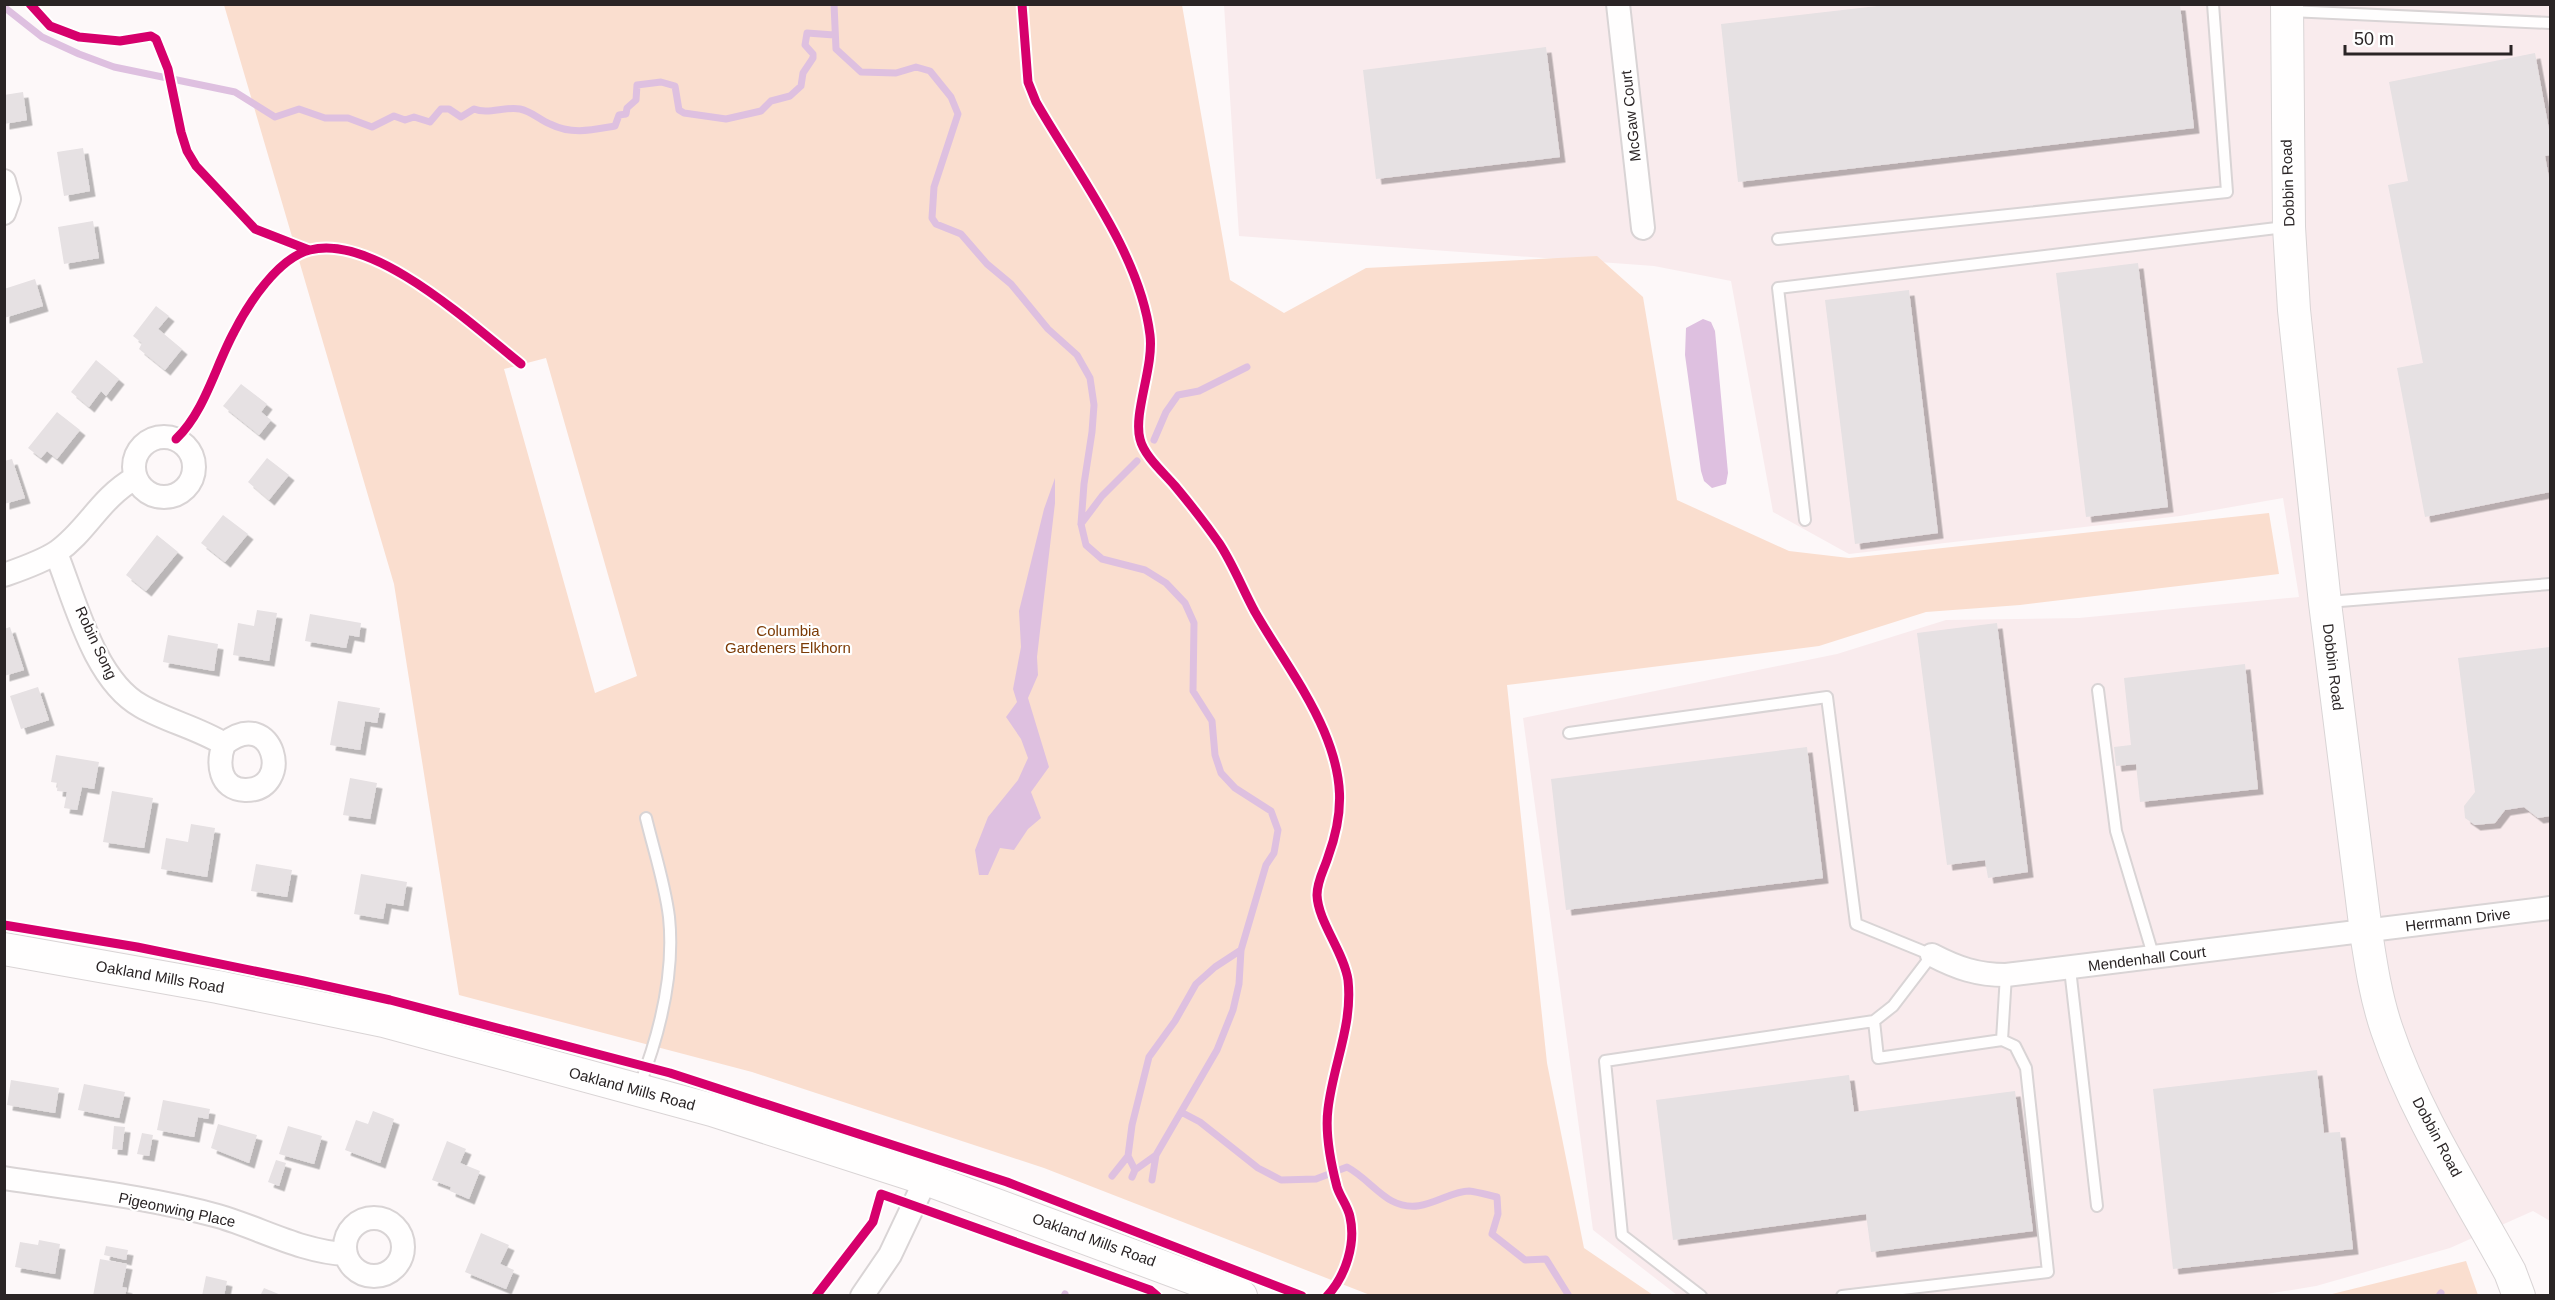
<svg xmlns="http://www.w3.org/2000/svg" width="2555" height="1300" viewBox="0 0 2555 1300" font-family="Helvetica,sans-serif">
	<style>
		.built { fill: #f9ebed }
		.green { fill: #fadecf; fill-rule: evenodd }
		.water { fill: #dec0e0 }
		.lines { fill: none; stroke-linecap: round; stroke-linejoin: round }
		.stream { stroke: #dec0e0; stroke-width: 7 }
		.building { fill: #e6e1e3; filter: url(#shadow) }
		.lane-casing { stroke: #d9d4d5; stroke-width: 14 }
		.street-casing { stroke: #d9d4d5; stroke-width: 26 }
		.secondary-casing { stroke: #d9d4d5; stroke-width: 34 }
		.lane { stroke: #fffefe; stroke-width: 10 }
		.street { stroke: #fffefe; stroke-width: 22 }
		.secondary { stroke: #fffefe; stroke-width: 32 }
		.cycleway-casing { stroke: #fff; stroke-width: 13 }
		.cycleway { stroke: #d6006c; stroke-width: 9 }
		.labels { text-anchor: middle; stroke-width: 4.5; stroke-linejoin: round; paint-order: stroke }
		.street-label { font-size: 15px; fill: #2a2425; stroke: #fff }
		.park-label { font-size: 15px; fill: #7c3b06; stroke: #fff }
	</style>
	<defs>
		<filter id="shadow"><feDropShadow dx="5.5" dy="5.5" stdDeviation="0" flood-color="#0004"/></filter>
	</defs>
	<rect width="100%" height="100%" fill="#fdf8f9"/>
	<path class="built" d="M1224,5H2550V1221L2533,1211L2450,1248L2316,1286L2255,1296L1677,1295L1593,1230L1523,718L1837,654L1946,620L2079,618L2299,597L2283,498L2180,516L1849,554L1773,512L1731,281L1654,266L1239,236Z"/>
	<path class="green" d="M224,5H1182L1230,280L1284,313L1366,268L1597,256L1643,297L1677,500L1789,551L1849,558L2269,513L2279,574L2020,605L1926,612L1819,646L1507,685L1547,1063L1584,1248L1653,1295H1370L1044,1168L752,1072L459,995L394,584ZM546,358L637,676L595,693L504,369Z
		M2466,1261L2478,1295H2328Z"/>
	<path class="water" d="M1703,319L1711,322L1715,331L1728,473L1726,484L1712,488L1704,481L1701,471L1685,355L1686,328Z
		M1055,478V503L1037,657L1038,675L1028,698L1049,767L1031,792L1041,818L1028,829L1014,850L1000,848L988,875H979L975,850L988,817L1018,780L1028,758L1021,739L1006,717L1017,702L1013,689L1021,647L1019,611L1044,509Z"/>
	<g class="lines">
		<path class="stream" d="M834,4L836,49L861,72L896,73L916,67L930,71L951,97L958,114L934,187L932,218L936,224L961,234L987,264L1011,284L1048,329L1077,355L1090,378L1094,405L1092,432L1084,484L1081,524L1086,545L1102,559L1145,570L1166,583L1185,603L1194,623L1193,691L1212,721L1215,755L1221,773L1235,788L1271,811L1278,830L1274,853L1266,865L1241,950L1239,984L1233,1010L1217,1050L1156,1155L1152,1180
			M4,7L42,37L79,54L114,67L235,92L275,117L299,109L325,118H348L372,127L394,116L405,120L414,117L430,122L441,109H449L461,117L474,109C488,115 505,106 520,109C531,111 540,120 550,124C572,135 592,130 615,126L619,115L626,114L627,108L636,100L637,85L661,82L675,86L679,110L684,113L726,119L761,111L771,101L790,96L801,86L803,73L813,58V54L805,45L807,33L834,35
			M1154,440L1166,412L1178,395L1199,391L1247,367
			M1081,524L1102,496L1137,461
			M1181,1112L1200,1122L1258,1168L1281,1180L1316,1179L1347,1167C1364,1176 1377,1193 1392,1201C1422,1217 1446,1191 1469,1191C1478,1192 1488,1195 1497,1197L1498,1214L1492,1234L1525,1260L1546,1259L1569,1296
			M1128,1156L1132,1125L1149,1057L1175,1021L1196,984L1215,967L1241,950
			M1112,1176L1128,1156L1135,1170
			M1132,1177L1135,1170L1156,1155
			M1064,1296L1065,1294
			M2439,1296L2441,1293"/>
	</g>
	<path class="building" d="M1886,5H2180L2194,128L1738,182L1721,24Z
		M1546,47L1560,157L1376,179L1363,70Z
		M2535,53L2550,135V155L2545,156L2550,183V492L2425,517L2397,368L2423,363L2388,185L2408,181L2389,82Z
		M23,92L27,120L4,124V95Z
		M83,148L90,191L64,196L57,152Z
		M93,221L99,258L64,264L58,227Z
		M2138,263L2168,507L2086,517L2056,273Z
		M35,279L43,306L4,318V289Z
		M1909,290L1938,533L1855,544L1825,300Z
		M156,306L169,316L158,329L182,349L165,370L139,349L142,343L133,336Z
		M96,360L119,379L106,396L101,391L89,407L71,392Z
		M241,384L267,404L261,412L271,420L259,435L223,406Z
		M57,412L80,430L57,459L47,451L41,458L28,448Z
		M267,458L289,475L269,500L248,482Z
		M12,459L25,498L4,504V461Z
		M223,515L248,534L225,562L201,543Z
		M157,535L178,552L146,591L126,575Z
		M257,610L277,613L269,661L233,655L238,623L254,626Z
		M310,614L361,623L359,637L349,635L346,648L305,641Z
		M1997,623L2028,872L1988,878L1985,860L1947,865L1917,633Z
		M10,627L24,670L4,676V629Z
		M168,635L218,644L214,671L163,662Z
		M2550,647V816L2538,818L2524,807L2505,810L2495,823L2475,825L2465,818L2464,806L2475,792L2458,658Z
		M2245,664L2258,789L2140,802L2136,764L2116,766L2114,747L2131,745L2124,678Z
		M38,687L49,720L21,729L10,696Z
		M338,701L380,708L377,723L365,721L360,750L330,745Z
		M1807,747L1823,878L1566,910L1551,779Z
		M56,755L99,762L94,789L82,787L77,810L64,808L67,792L57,791L58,783L51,782Z
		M350,778L377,783L370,819L343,815Z
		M112,791L153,798L144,848L103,842Z
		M191,824L215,828L207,877L161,869L166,838L188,842Z
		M256,864L292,870L287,897L251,891Z
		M361,874L407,882L403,906L386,903L383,919L354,914Z
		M2317,1070L2324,1133L2340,1132L2353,1249L2173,1269L2153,1089Z
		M1849,1075L1854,1112L2015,1091L2033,1231L1871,1252L1866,1214L1673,1240L1656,1100Z
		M11,1080L59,1088L55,1113L7,1105Z
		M84,1084L125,1092L119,1118L78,1110Z
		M163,1100L210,1109L208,1119L198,1117L194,1137L157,1130Z
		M373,1111L394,1119L380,1163L345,1150L356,1120L368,1124Z
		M218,1124L257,1135L249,1163L211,1148Z
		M114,1126L125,1127L122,1150L112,1149Z
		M288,1126L322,1136L314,1164L279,1154Z
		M142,1133L153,1135L149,1156L137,1154Z
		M447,1141L466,1149L460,1163L480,1171L469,1199L450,1191L451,1187L432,1180Z
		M276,1160L286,1163L279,1186L268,1182Z
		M481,1233L509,1245L500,1264L514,1270L506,1289L465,1272Z
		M39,1240L60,1244L55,1274L15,1267L20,1242L38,1245Z
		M106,1246L128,1250L126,1260L104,1255Z
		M100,1259L127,1264L122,1287L127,1288L125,1296H93Z
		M206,1276L227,1281L224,1296H202Z
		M264,1288L281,1295V1296H260Z"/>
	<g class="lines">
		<defs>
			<path id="lane" d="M2290,11L2550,23
				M1778,239L2227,192L2213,4
				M1805,520L1778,288L2285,227
				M2328,602L2550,584
				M2098,690L2116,831L2154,958
				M1569,733L1827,697L1856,924L1932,955L1893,1006L1874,1021
				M2070,969L2097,1206
				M2002,1040L2006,975
				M639,1087C660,1033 675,975 669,917C665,884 654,851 646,818
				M1701,1296L1622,1235L1605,1061L1874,1021L1878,1058L2002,1040L2015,1046L2026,1068L2048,1272L1842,1296"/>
			<path id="street" d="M1618,4L1643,228
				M4,181L9,199L4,213
				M134 467a30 30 0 1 1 60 0a30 30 0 1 1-60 0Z
				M56,553C75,600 94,680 141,706C167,721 198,728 224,744C274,704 295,791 245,790C219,789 217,763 224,744
				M4,575C21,569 42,562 57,552C88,530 99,499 135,478
				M1932,955C1957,968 1977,975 2006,975L2550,908
				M4,1178C75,1189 149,1197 218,1216C260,1228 301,1252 346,1254
				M345 1247a29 29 0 1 1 58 0a29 29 0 1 1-58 0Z
				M862,1296L890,1255L926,1179"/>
			<path id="secondary" d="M2287,4L2289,227L2294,310L2325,603L2366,932C2371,965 2376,998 2387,1030C2416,1116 2467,1193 2510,1272L2519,1296
				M4,949L218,987L384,1021L712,1110L926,1179L1241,1296"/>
		</defs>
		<use href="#lane" class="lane-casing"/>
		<use href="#street" class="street-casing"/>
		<use href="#secondary" class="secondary-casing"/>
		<use href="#lane" class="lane"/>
		<use href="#street" class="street"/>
		<use href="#secondary" class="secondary"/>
		<defs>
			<path id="cycleway" d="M30,4L50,26L79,37L120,41L151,36L156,39L168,69L181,132L187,151L196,166L255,229L309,250
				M1022,4L1028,82L1036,102C1076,172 1140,253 1150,335C1154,367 1133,413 1140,439C1144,456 1164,473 1175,486C1190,504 1205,523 1219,543C1233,564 1243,590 1255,612C1278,652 1306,689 1324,731C1343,776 1345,811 1328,857C1324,870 1317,881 1317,895C1318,922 1344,952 1348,980C1353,1025 1333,1065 1328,1109C1325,1132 1331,1164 1337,1187C1340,1197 1348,1206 1350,1217C1356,1243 1346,1276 1327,1296
				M176,439C205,411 215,367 234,332C248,304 278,258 310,250C374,233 473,326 521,364
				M4,925L137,947L304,981L390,1000L670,1073L1007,1182L1302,1296
				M816,1296L873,1222L881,1194L1150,1290L1157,1296"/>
		</defs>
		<use href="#cycleway" class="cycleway-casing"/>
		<use href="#cycleway" class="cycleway"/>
	</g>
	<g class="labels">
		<g class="street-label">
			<text transform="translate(1631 116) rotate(-96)" y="5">McGaw Court</text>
			<text transform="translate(2288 183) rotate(-92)" y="5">Dobbin Road</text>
			<text transform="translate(96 643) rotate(65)" y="5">Robin Song</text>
			<text transform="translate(2333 667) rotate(83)" y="5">Dobbin Road</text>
			<text transform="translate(2458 920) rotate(-7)" y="5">Herrmann Drive</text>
			<text transform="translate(2147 959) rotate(-7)" y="5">Mendenhall Court</text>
			<text transform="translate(160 977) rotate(10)" y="5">Oakland Mills Road</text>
			<text transform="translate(632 1089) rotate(15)" y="5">Oakland Mills Road</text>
			<text transform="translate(2437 1137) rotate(62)" y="5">Dobbin Road</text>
			<text transform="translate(177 1210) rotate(12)" y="5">Pigeonwing Place</text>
			<text transform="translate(1094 1240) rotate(20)" y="5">Oakland Mills Road</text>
		</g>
		<g class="park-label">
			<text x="788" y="636">Columbia<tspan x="788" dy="17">Gardeners Elkhorn</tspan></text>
		</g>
	</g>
	<rect width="2555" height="1300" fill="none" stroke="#2a2425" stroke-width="12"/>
	<path d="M2345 45v9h166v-9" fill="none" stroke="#2a2425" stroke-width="3"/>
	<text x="2354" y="45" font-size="18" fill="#2a2425" stroke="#ffffff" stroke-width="4.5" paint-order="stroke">50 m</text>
</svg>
